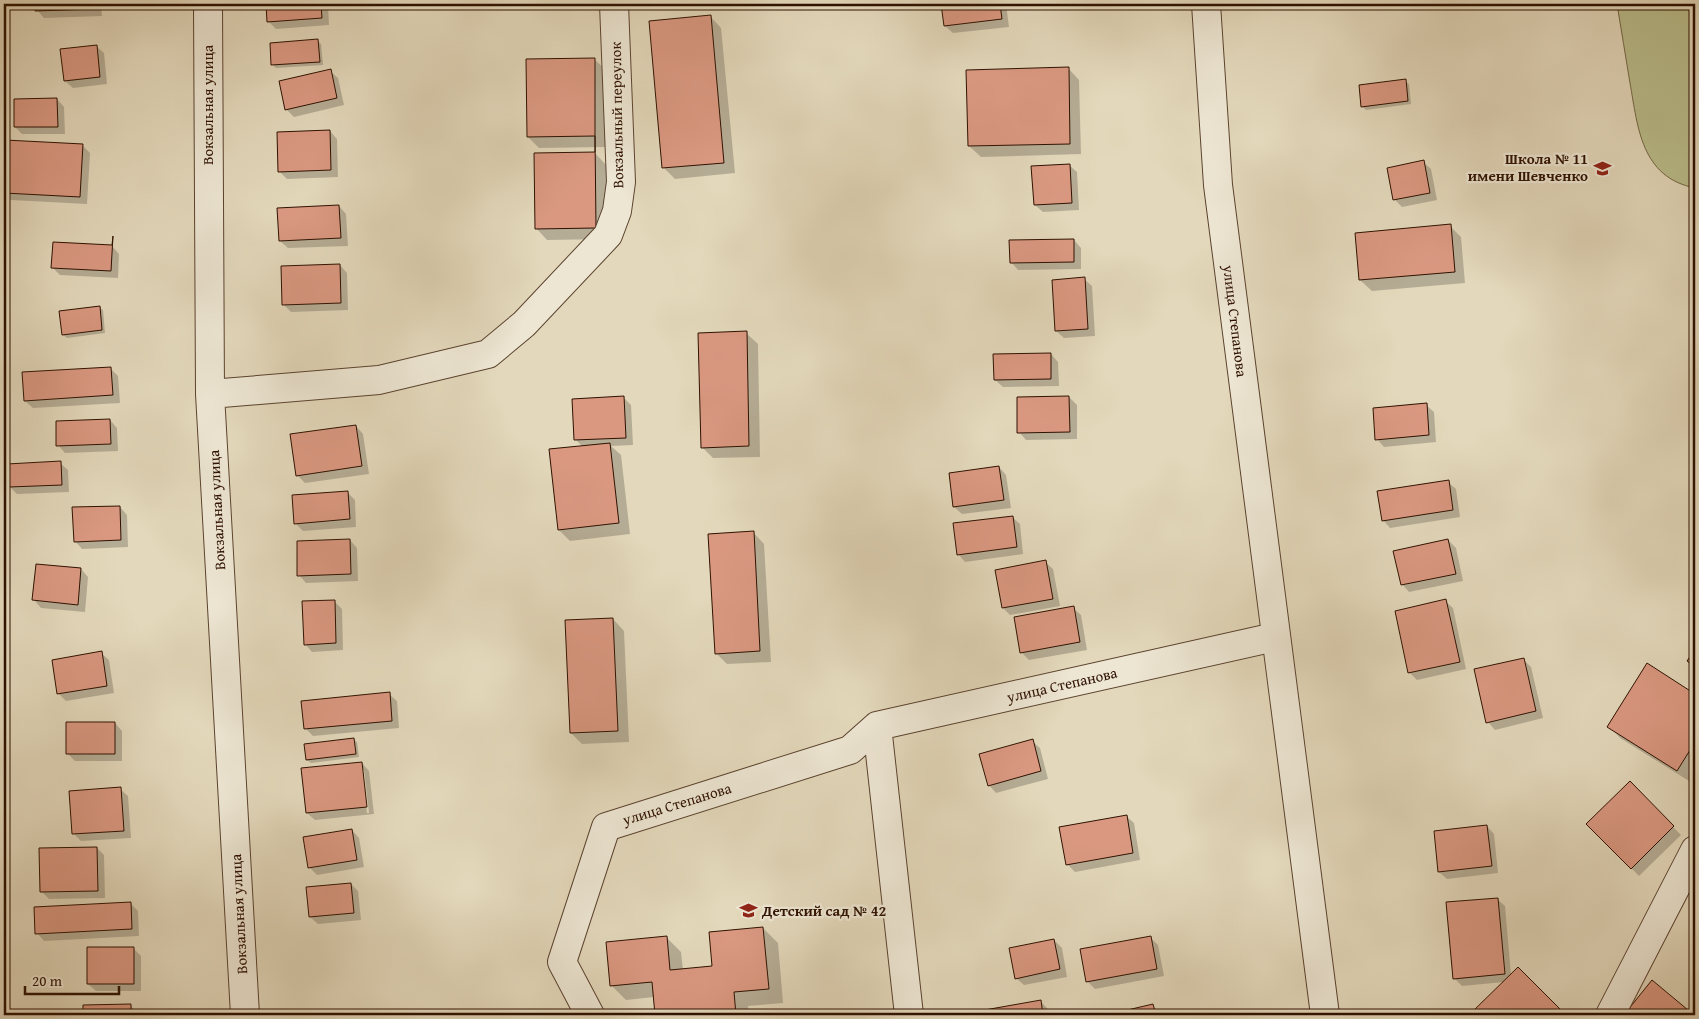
<svg xmlns="http://www.w3.org/2000/svg" width="1699" height="1019" viewBox="0 0 1699 1019" font-family="'Gentium Book Plus',serif">
	<style>
		.grass { fill: #babd8c; stroke: #746746 }
		.shadow { fill: #0003; fill-rule: evenodd }
		.building { fill: #da9881; stroke: #2e1100 }
		.lines { fill: none; stroke-linecap: round; stroke-linejoin: round }
		.minor-casing { stroke: #5b432f; stroke-width: 30 }
		.minor { stroke: #ede6d3; stroke-width: 28 }
		.labels { text-anchor: middle; stroke-width: 4.5; stroke-linejoin: round; paint-order: stroke }
		.street-label { font-size: 15px; fill: #2e1100; stroke: #ede6d3 }
		.poi-label { font-size: 15px; font-weight: bold; fill: #2e1100; stroke: #ede6d3; text-anchor: end }
	</style>
	<rect width="100%" height="100%" fill="#e3d8bb"/>
	<filter id="stains"><feTurbulence type="fractalNoise" baseFrequency=".004" numOctaves="4"/><feColorMatrix values="0 0 0 0 .2 0 0 0 0 .09 0 0 0 0 .02 0 0 0 .5 -.17"/></filter>
	<radialGradient id="worn" r=".72"><stop offset=".6" stop-color="#630" stop-opacity="0"/><stop offset="1" stop-color="#630" stop-opacity=".3"/></radialGradient>
	<path class="grass" d="M1617,4H1695V188C1641,177 1638,128 1630,83C1626,57 1621,30 1617,4Z"/>
	<path class="shadow" d="M36,4H101L102,16L44,18L37,10Z
		M267,4H328L329,25L276,29L268,21Z
		M942,4H1006L1009,27L953,33L945,26Z
		M1359,4H1391L1364,9Z
		M710,16L721,28L735,173L675,179L664,168Z
		M318,41L321,44L323,65L276,68L273,65Z
		M96,46L104,53L107,84L73,88L65,81Z
		M594,59L606,70V147L539,148L528,137Z
		M1068,68L1079,80L1081,154L981,157L969,146Z
		M330,71L338,78L344,105L294,117L286,109Z
		M1405,81L1409,84L1411,104L1366,110L1362,106Z
		M57,99L64,107L65,134H22L15,127Z
		M330,131L337,139L338,177L287,179L280,172Z
		M7,141L82,145L90,153L87,204L11,200L4,192Z
		M595,153L606,165L607,239L547,240L536,228Z
		M1423,162L1431,169L1437,200L1402,207L1394,199Z
		M1069,165L1077,172L1079,210L1043,212L1035,205Z
		M339,206L346,214L348,246L288,248L280,241Z
		M1450,226L1461,237L1465,283L1372,291L1360,280Z
		M1074,240L1081,248V269L1018,270L1011,262Z
		M112,246L119,254L118,278L60,275L53,268Z
		M340,265L347,273L348,310L291,312L283,304Z
		M1084,279L1092,286L1095,336L1064,338L1056,331Z
		M99,307L103,310L105,333L67,338L63,335Z
		M746,333L758,344L760,457L713,458L702,447Z
		M1051,354L1058,362L1059,386L1003,387L995,380Z
		M110,368L118,376L120,403L33,408L25,401Z
		M1069,397L1077,405V439L1026,440L1019,432Z
		M624,398L631,405L633,445L611,446L621,455L630,534L570,541L559,530L583,447L575,439Z
		M1426,405L1434,412L1436,442L1384,447L1377,439Z
		M110,420L117,428L118,451L65,453L58,445Z
		M356,426L363,434L369,474L305,483L297,475Z
		M60,463L68,470L69,492L17,494L10,487Z
		M999,467L1006,475L1011,508L962,514L954,507L950,474Z
		M1448,482L1456,489L1460,517L1390,528L1383,520Z
		M347,492L355,500L356,527L303,531L295,523Z
		M120,507L127,515L128,547L82,549L75,541Z
		M1012,517L1020,524L1023,554L965,562L958,554Z
		M753,532L764,544L771,662L727,664L716,653Z
		M350,540L357,548L358,581L306,583L299,575Z
		M1448,540L1456,548L1463,581L1409,592L1402,584Z
		M1045,562L1053,569L1060,606L1010,615L1003,608Z
		M81,569L88,577L85,612L41,608L34,600Z
		M334,601L342,609L343,650L312,652L305,644Z
		M1445,601L1453,608L1466,669L1417,680L1409,672Z
		M1073,608L1081,615L1087,650L1029,660L1021,652Z
		M613,619L624,631L629,742L582,744L571,733Z
		M101,653L109,660L114,693L66,701L58,693Z
		M1523,659L1531,667L1543,718L1495,730L1488,722Z
		M1647,665L1695,695V771L1689,781L1620,738L1609,726Z
		M389,694L397,701L399,728L313,736L305,728Z
		M115,723L122,731V761H75L67,753Z
		M353,739L357,742L359,757L311,763L307,760L305,745Z
		M1032,741L1040,748L1048,779L996,793L989,785Z
		M362,763L369,771L374,814L315,820L307,813L302,769ZM362,770H364L369,813H367Z
		M1630,783L1681,835L1639,876L1588,824Z
		M120,789L128,796L131,838L81,841L74,834Z
		M1126,816L1134,823L1140,860L1075,872L1067,864Z
		M1487,826L1494,834L1498,873L1447,879L1439,872Z
		M352,830L359,838L364,867L317,875L309,867Z
		M97,848L104,855L105,898L49,899L41,891Z
		M351,884L358,891L361,920L318,924L310,917Z
		M1497,899L1505,906L1511,975L1518,968L1565,1015H1471L1504,982L1462,986L1454,978Z
		M130,903L138,911L139,936L44,941L37,933Z
		M763,928L778,943L783,1003L748,1006L749,1015H656L654,997L626,1000L611,985L666,937L681,952L683,970L713,968Z
		M1151,938L1158,945L1164,976L1095,989L1087,981Z
		M1054,940L1062,948L1067,977L1024,985L1016,978Z
		M133,948L141,956V991H96L88,984Z
		M1653,982L1692,1015H1633L1628,1011Z
		M1040,1001L1048,1009L1049,1015H981L980,1012Z
		M1152,1005L1161,1015H1111Z
		M85,1006H131L138,1015H85Z"/>
	<path class="building" d="M35,4H95V9L35,11Z
		M266,4H321L322,18L267,22Z
		M941,4H1000L1002,19L944,26Z
		M711,15L724,163L662,168L649,21Z
		M318,39L320,62L271,65L270,43Z
		M97,45L100,77L64,81L60,49Z
		M595,58V136L527,137L526,59Z
		M1069,67L1070,144L968,146L966,70Z
		M331,69L337,98L285,110L279,81Z
		M1406,79L1408,101L1361,107L1359,85Z
		M57,98L58,127H14V99Z
		M330,130L331,170L278,172L277,132Z
		M595,136L596,228L535,229L534,153L595,152Z
		M5,140L83,144L80,197L4,193Z
		M1424,160L1430,193L1393,200L1387,168Z
		M1070,164L1072,203L1034,205L1031,166Z
		M339,205L341,238L279,241L277,208Z
		M1451,224L1455,272L1359,280L1355,233Z
		M113,236L111,271L51,268L53,242L112,245Z
		M1074,239V262L1010,263L1009,240Z
		M340,264L341,303L282,305L281,266Z
		M1085,277L1088,329L1055,331L1052,280Z
		M100,306L102,330L62,335L59,311Z
		M747,331L749,446L701,448L698,333Z
		M1051,353V379L994,380L993,354Z
		M111,367L113,395L24,401L22,372Z
		M624,396L626,438L574,440L572,399Z
		M1069,396L1070,432L1017,433V397Z
		M1427,403L1429,435L1375,440L1373,408Z
		M110,419L111,444L56,446V421Z
		M356,425L362,466L296,476L290,434Z
		M610,443L619,523L558,530L549,449Z
		M61,461L62,485L9,487L7,464Z
		M999,466L1004,500L953,507L949,473Z
		M1449,480L1453,510L1382,521L1377,491Z
		M348,491L350,519L294,524L292,495Z
		M120,506L121,540L74,542L72,507Z
		M1013,516L1017,547L957,555L953,523Z
		M754,531L760,651L715,654L708,534Z
		M350,539L351,574L297,576V541Z
		M1448,539L1456,574L1401,585L1393,551Z
		M1046,560L1053,599L1002,608L995,570Z
		M36,564L81,568L78,605L32,600Z
		M1446,599L1460,662L1408,673L1395,611Z
		M335,600L336,643L304,645L302,601Z
		M1074,606L1080,642L1020,653L1014,617Z
		M613,618L618,731L570,733L565,620Z
		M1695,649V667L1687,661Z
		M102,651L107,686L57,694L52,660Z
		M1524,658L1536,711L1486,723L1474,669Z
		M1647,663L1695,694V742L1677,771L1607,727Z
		M390,692L392,721L304,729L301,701Z
		M66,722H115V754H66Z
		M354,738L356,754L306,760L304,744Z
		M1033,739L1041,771L988,786L979,754Z
		M362,762L367,807L306,813L301,768Z
		M1630,781L1674,826L1631,869L1586,824Z
		M121,787L124,831L72,834L69,791Z
		M1127,815L1133,853L1066,865L1059,827Z
		M1487,825L1492,866L1438,872L1434,831Z
		M352,829L357,860L308,868L303,837Z
		M97,847L98,891L40,892L39,848Z
		M351,883L354,913L309,917L306,887Z
		M1498,898L1505,974L1453,979L1446,902Z
		M131,902L132,929L35,934L34,907Z
		M763,927L769,989L734,992L736,1015H655L652,982L610,986L606,942L667,936L670,970L712,966L709,932Z
		M1151,936L1157,969L1086,982L1080,949Z
		M1054,939L1060,969L1015,979L1009,948Z
		M87,947H134V984H87Z
		M1518,967L1561,1010L1555,1015H1469Z
		M1652,980L1694,1015H1632L1627,1011Z
		M1041,1000L1043,1015H980L979,1011Z
		M131,1004V1015H83V1005Z
		M1153,1004L1156,1015H1106Z"/>
	<g class="lines">
		<defs>
			<path id="minor" d="M208,4L210,394L245,1015
				M1206,4L1218,185L1325,1015
				M210,394L379,380L488,354L524,324L608,235L617,211L621,182L614,4
				M877,726L909,1015
				M590,1015L562,962L606,827L850,750L877,726L1275,637
				M1610,1015L1695,850"/>
		</defs>
		<use href="#minor" class="minor-casing"/>
		<use href="#minor" class="minor"/>
	</g>
	<defs>
		<symbol id="school-bare" viewBox="-9 -9 18 18"><path d="M0-5L7-2L0 1L-7-2ZM-4 1L0 2.5L4 1V4Q0 6-4 4Z" fill="#8f2418" stroke="#ede6d3" stroke-width="2.5" paint-order="stroke"/></symbol>
	</defs>
	<g fill-rule="evenodd">
		<use href="#school-bare" x="1590" y="156" width="25" height="25"/>
		<use href="#school-bare" x="736" y="898" width="25" height="25"/>
	</g>
	<g class="labels">
		<g class="street-label">
			<text transform="translate(208 105) rotate(-90)" y="5">Вокзальная улица</text>
			<text transform="translate(617 115) rotate(-91)" y="5">Вокзальный переулок</text>
			<text transform="translate(1235 321) rotate(83)" y="5">улица Степанова</text>
			<text transform="translate(217 510) rotate(-93)" y="5">Вокзальная улица</text>
			<text transform="translate(1062 685) rotate(-13)" y="5">улица Степанова</text>
			<text transform="translate(677 804) rotate(-17)" y="5">улица Степанова</text>
			<text transform="translate(239 914) rotate(-93)" y="5">Вокзальная улица</text>
		</g>
		<g class="poi-label">
			<text x="1588" y="164">Школа № 11<tspan x="1588" dy="17">имени Шевченко</tspan></text>
			<text x="762" y="916" text-anchor="start">Детский сад № 42</text>
		</g>
	</g>
	<rect width="1699" height="1019" fill="none" stroke="#e3d8bb" stroke-width="20"/>
	<rect x="5" y="5" width="1689" height="1009" fill="none" stroke="#2e1100" stroke-width="2.5"/>
	<rect x="10" y="10" width="1679" height="999" fill="none" stroke="#2e1100"/>
	<path d="M25 986v8h94v-8" fill="none" stroke="#2e1100" stroke-width="2.5"/>
	<text x="32" y="986" font-size="15" fill="#2e1100" stroke="#ede6d3" stroke-width="4" paint-order="stroke">20 m</text>
	<rect width="100%" height="100%" filter="url(#stains)"/>
	<rect width="100%" height="100%" fill="url(#worn)"/>
</svg>
